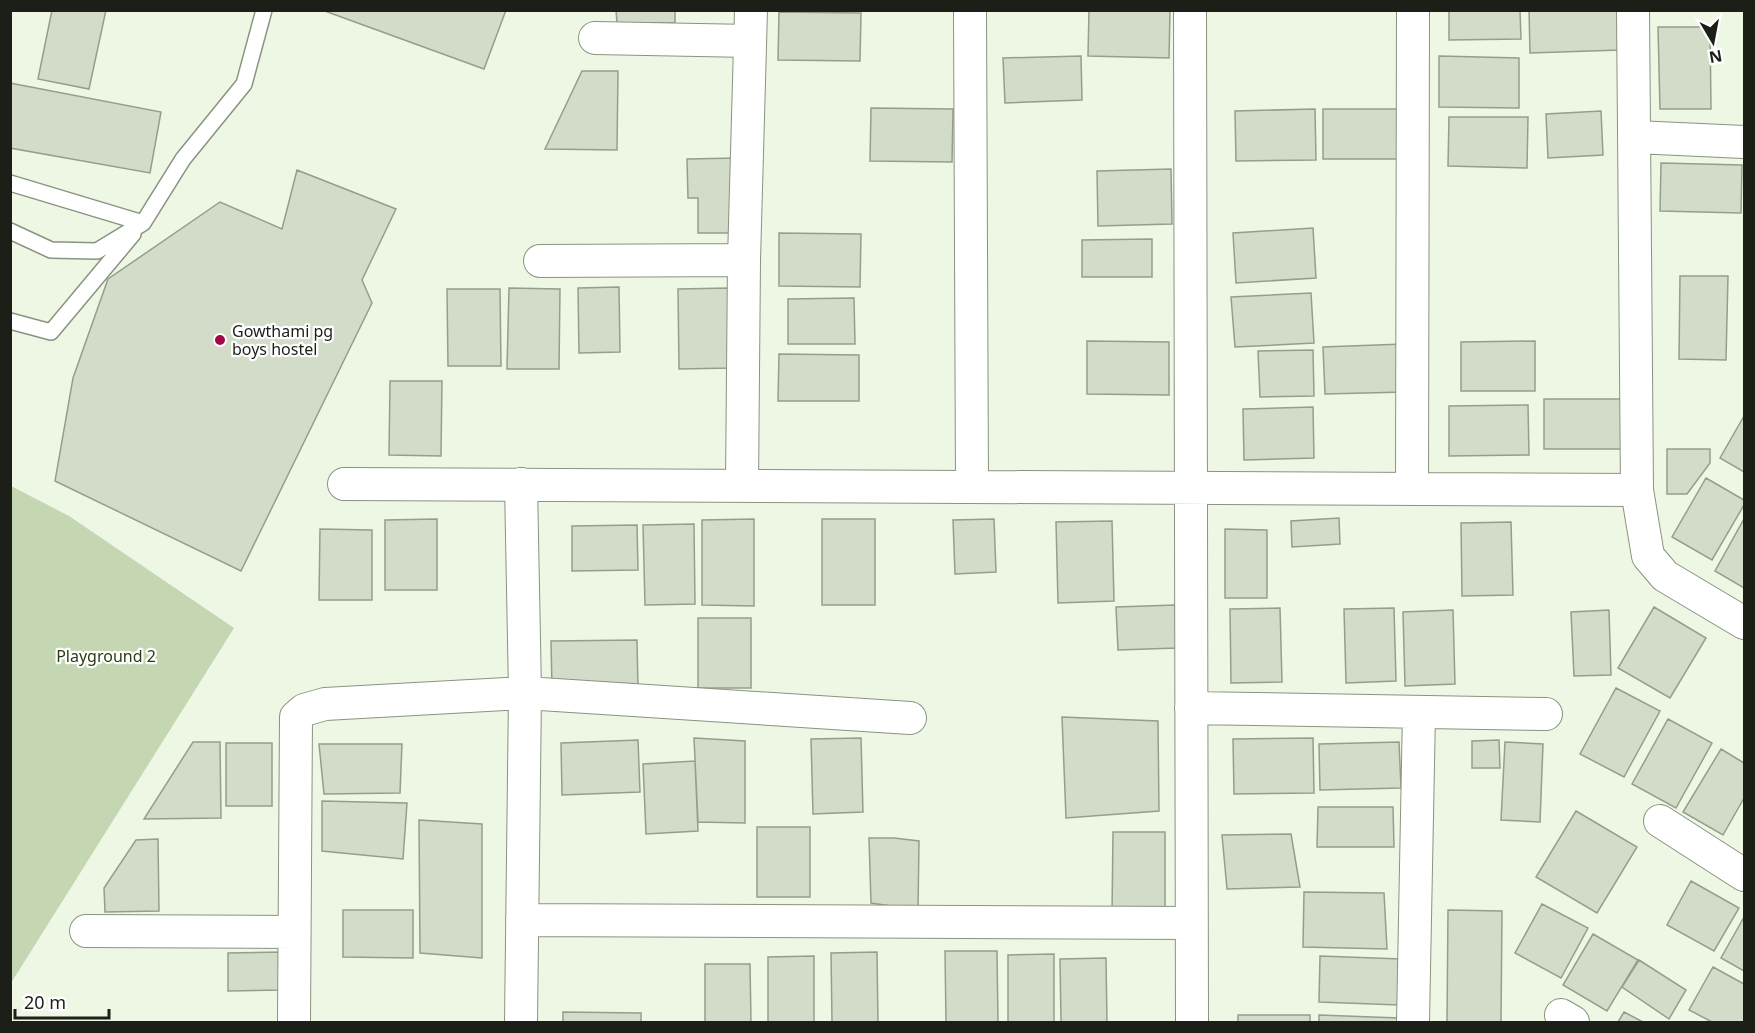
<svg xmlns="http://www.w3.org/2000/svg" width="1755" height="1033" viewBox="0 0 1755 1033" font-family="'Noto Sans',sans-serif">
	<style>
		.green { fill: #c4d6b2 }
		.building { fill: #d2dcc9; stroke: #959e8c; stroke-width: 1.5 }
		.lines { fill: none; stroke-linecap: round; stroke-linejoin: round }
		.service-casing { stroke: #8a9381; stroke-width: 18 }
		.minor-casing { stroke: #8a9381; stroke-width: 34 }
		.service { stroke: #fff; stroke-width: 15 }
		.minor { stroke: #fff; stroke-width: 32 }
		.poi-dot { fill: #a20847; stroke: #fff; stroke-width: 2 }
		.labels { text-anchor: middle; stroke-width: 4.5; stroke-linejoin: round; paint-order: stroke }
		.poi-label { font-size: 16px; fill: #1c1f18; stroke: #fff; text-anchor: start }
		.park-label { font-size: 16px; fill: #2b3c12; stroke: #fff }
	</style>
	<rect width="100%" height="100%" fill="#edf7e3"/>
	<path class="green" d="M11,486L69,516L234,628L11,983Z"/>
	<path class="building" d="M52,10H106L89,89L38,79Z
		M322,10H506L484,69Z
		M616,10H675V23H617Z
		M1089,10H1170L1169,58L1088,56Z
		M1449,10H1520L1521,39L1449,40Z
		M1529,10H1618L1620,50L1530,53Z
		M779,12L861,13L860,61L778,60Z
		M1658,27H1710L1711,109H1660Z
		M1081,56L1082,100L1005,103L1003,58Z
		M1439,56L1519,58V108L1439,107Z
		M582,71H618L617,150L545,149Z
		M10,83L161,112L150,173L10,148Z
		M871,108L953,109L952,162L870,161Z
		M1315,109L1316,160L1236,161L1235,111Z
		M1323,109H1403V159H1323Z
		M1601,111L1603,155L1548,158L1546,114Z
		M1449,117H1528L1527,168L1448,166Z
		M738,158L739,233H698V198H688L687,159Z
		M1661,163L1742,165L1741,213L1660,211Z
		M1171,169L1172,224L1098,226L1097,171Z
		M297,170L396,209L362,280L372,303L241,571L55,481L73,378L108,279L220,202L282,229Z
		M1313,228L1316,278L1236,283L1233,233Z
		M779,233L861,234L860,287L779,286Z
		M1152,239V277H1082V240Z
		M1680,276H1728L1726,360L1679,359Z
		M619,287L620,352L579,353L578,288Z
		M509,288L560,289L559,369H507Z
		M729,288L731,368L679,369L678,289Z
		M447,289H500L501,366H448Z
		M1311,293L1314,343L1235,347L1231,297Z
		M854,298L855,344H788V299Z
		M1087,341L1169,342V395L1087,394Z
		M1535,341V391H1461V342Z
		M1403,344L1405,392L1325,394L1323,347Z
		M1313,350L1314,396L1260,397L1258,351Z
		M779,354L859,355V401H778Z
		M390,381H442L441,456L389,455Z
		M1544,399H1624V449H1544Z
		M1528,405L1529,455L1449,456V406Z
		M1313,407L1314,458L1244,460L1243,409Z
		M1744,416V472L1720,458Z
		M1667,449H1710V463L1687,494H1667Z
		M1706,478L1744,500V505L1712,560L1672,537Z
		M1339,518L1340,544L1292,547L1291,521Z
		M437,519V590H385V520Z
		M754,519V606L702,605V520Z
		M822,519H875V605H822Z
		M994,519L996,572L955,574L953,520Z
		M1744,519V588L1715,571Z
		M1112,521L1114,601L1058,603L1056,522Z
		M1511,522L1513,595L1462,596L1461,523Z
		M694,524L695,604L645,605L643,525Z
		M637,525L638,570L572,571V526Z
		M320,529L372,530V600H319Z
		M1225,529L1267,530V598H1225Z
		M1175,605L1177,648L1118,650L1116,607Z
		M1654,607L1706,638L1670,698L1618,668Z
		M1280,608L1282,682L1231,683L1230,609Z
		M1394,608L1396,681L1346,683L1344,609Z
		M1453,610L1455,684L1405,686L1403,612Z
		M1609,610L1611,675L1574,676L1571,612Z
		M698,618H751V688H698Z
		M637,640L638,688L552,690L551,641Z
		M1616,688L1660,711L1624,777L1580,754Z
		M1062,717L1158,721L1159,811L1066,818Z
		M1668,719L1712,743L1676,808L1632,784Z
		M694,738L745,741V823L698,822Z
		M861,738L863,812L813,814L811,739Z
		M1313,738L1314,793L1234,794L1233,739Z
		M638,740L640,792L562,795L561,743Z
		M1499,740L1500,768H1472V741Z
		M193,742H220L221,818L144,819Z
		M1399,742L1401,788L1320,790L1319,744Z
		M1505,742L1543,744L1540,822L1501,820Z
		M226,743H272V806H226Z
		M319,744H402L400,793L324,794Z
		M1721,749L1744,763V798L1723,835L1683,812Z
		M695,761L698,831L646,834L643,764Z
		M322,801L407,803L403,859L322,851Z
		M1318,807H1393L1394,847H1317Z
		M1576,811L1637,847L1597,913L1536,877Z
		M419,820L482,824V958L420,953Z
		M757,827H810V897H757Z
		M1113,832H1165V915L1112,914Z
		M1291,834L1300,887L1227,889L1222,835Z
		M869,838H894L919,841L918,910L871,903Z
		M158,839L159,911L105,912L104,888L136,840Z
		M1691,881L1739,908L1714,951L1667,925Z
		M1304,892L1384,893L1387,949L1303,947Z
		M1542,904L1588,928L1561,978L1515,953Z
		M343,910H413V958L343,957Z
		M1448,910L1502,911L1501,1022H1447Z
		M1744,917V971L1721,958Z
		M1593,934L1638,960L1607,1011L1563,985Z
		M945,951H997L998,1022H946Z
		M283,952V990L228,991V953Z
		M877,952L878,1022H832L831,953Z
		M1054,954V1022H1008V955Z
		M814,956V1022H768V957Z
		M1320,956L1401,959L1399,1005L1319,1002Z
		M1106,958L1107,1022H1061L1060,959Z
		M1639,960L1686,990L1669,1019L1622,987Z
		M705,964H750L751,1022H705Z
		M1713,967L1744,984V1022H1712L1689,1010Z
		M563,1012L641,1013V1022H563Z
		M1624,1012L1643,1022H1618Z
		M1238,1015H1310V1022H1238Z
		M1319,1015L1399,1018V1022H1319Z"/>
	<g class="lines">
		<defs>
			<path id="service" d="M10,183L143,223
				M10,231L51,250L97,251L143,223L183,159L244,84L264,10
				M10,321L51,332L133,234"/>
			<path id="minor" d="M970,10L972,486
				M1190,10L1192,1022
				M595,38L750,41
				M1635,137L1744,142
				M540,261L744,260
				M344,484L1637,490L1633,10
				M521,484L525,693L521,1022
				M742,485L744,260L751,10
				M1412,489L1413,10
				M1637,490L1648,556L1665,576L1744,623
				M1191,708L1546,714
				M1660,821L1744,875
				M522,920L1191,923
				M86,931L294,932
				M1561,1015L1573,1022
				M294,1022L296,717L304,710L325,704L525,693L910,718
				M1413,1022L1419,712"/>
		</defs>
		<use href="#service" class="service-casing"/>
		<use href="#minor" class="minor-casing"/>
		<use href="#service" class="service"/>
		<use href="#minor" class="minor"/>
	</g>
	<circle class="poi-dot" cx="220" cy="340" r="6"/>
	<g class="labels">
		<g class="poi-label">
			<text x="232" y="337">Gowthami pg<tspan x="232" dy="18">boys hostel</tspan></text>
		</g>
		<g class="park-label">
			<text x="106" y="662">Playground 2</text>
		</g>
	</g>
	<rect width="1755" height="1033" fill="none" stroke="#1c1f18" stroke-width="24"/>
	<g transform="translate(1713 42) rotate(170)" stroke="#ffffff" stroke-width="4.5" paint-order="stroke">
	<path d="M0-4.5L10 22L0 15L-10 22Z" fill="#1c1f18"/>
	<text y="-9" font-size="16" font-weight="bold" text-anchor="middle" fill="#1c1f18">N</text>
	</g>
	<path d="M15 1009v9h94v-9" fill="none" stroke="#1c1f18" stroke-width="3"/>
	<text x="24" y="1009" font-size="18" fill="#1c1f18" stroke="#ffffff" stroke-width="4.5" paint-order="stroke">20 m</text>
</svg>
